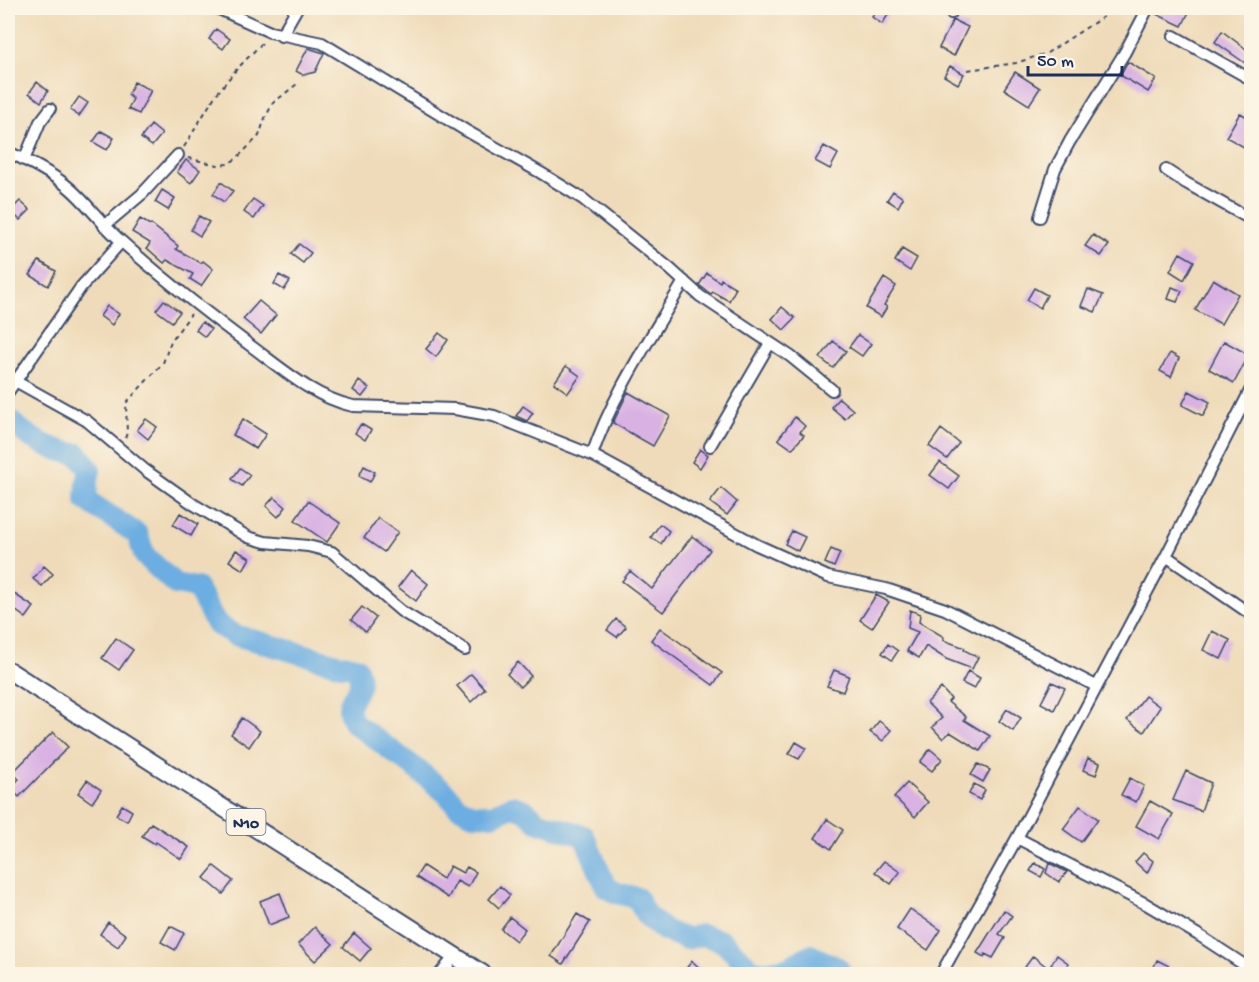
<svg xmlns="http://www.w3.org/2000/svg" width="1259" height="982" viewBox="0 0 1259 982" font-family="'Gochi Hand',sans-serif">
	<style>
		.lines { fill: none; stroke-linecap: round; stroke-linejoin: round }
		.river { stroke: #6caee1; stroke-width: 22 }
		.building { fill: #d9b2e3 }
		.minor-casing { stroke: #3b496c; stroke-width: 14 }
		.primary-casing { stroke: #3b496c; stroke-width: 20 }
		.path { stroke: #3b496c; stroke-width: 2; stroke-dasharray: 4.5 4.5; stroke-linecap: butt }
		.minor { stroke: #fff; stroke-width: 10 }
		.primary { stroke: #fff; stroke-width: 16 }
		.labels { text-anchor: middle; stroke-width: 4.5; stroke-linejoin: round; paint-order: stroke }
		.shield { fill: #fcf5e5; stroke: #5e6a86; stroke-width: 1.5 }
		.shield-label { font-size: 16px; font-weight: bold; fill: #1b2f5e }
	</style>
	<rect width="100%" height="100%" fill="#fcf5e5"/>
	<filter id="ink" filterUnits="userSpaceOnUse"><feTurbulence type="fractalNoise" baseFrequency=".0167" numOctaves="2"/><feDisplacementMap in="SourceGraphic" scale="12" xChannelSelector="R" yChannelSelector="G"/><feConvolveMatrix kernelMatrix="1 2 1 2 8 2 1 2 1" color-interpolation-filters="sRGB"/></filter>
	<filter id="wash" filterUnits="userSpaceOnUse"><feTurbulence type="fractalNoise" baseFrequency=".008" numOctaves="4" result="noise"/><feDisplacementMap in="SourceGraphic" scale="24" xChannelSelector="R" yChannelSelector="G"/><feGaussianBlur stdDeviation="1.35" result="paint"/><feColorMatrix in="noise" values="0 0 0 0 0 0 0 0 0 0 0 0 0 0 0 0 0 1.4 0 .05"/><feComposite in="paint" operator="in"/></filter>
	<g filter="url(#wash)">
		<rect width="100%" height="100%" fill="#efdbb9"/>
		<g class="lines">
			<path class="river" d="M8,419C28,438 50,451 78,454L90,470L87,483L86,500L137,534L145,556L175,584L197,588L216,624L235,635L341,665L356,667C371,696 337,695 354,723L414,767L446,793L457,806L473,814L492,815L512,806L525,810L537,821L584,836L606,887L617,893L637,898L646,915L664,930L686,939L701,935L722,941L751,969L762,972L787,968L810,955L838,968L842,974"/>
		</g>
		<g id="blocks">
			<path class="building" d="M878,8H882L890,12L882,24L872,17Z
				M1155,8H1191L1182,26L1154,13Z
				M953,20L968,27L954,56L939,48Z
				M216,29L230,39L223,49L209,39Z
				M1222,31L1251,53L1245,63L1215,42Z
				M308,48L324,53L315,72L303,75L296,71Z
				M1128,62L1156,79L1148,92L1120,75Z
				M950,66L964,74L958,84L944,76Z
				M1015,72L1040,88L1029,105L1004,89Z
				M37,82L48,91L41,102L29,93Z
				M134,82L151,90L139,114L128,109L133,99L128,95Z
				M79,97L88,103L79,116L70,110Z
				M1240,113L1251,119V151L1226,137Z
				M151,125L162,134L152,146L141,138Z
				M101,131L114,138L107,150L93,142Z
				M824,146L838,154L830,169L815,161Z
				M186,160L200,170L191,183L177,172Z
				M221,182L233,191L224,202L213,194Z
				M162,190L175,198L168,210L155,202Z
				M893,191L903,198L898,207L887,200Z
				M253,199L263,206L254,219L244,212Z
				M20,201L30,210L20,220L10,211Z
				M199,216L209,222L200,236L191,230Z
				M140,219L150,225L151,224L178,246L176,249L201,263L203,261L213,269L201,286L190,279L193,274L167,260L164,263L147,248L150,243L132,232Z
				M1093,235L1109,245L1101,256L1085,246Z
				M299,244L311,253L303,263L291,254Z
				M902,249L917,258L910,271L895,261Z
				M1180,253L1194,261L1184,280L1170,271Z
				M39,261L56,271L48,286L30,275Z
				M707,273L720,282L721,279L736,288L729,301L713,292L711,294L699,285Z
				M279,275L290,281L284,290L274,284Z
				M884,278L896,286L884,305L887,307L881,317L866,308Z
				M1213,279L1238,294L1221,324L1195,310Z
				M1172,287L1182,291L1177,302L1168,299Z
				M1034,288L1047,295L1040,308L1027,300Z
				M1088,289L1103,295L1095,312L1081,306Z
				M164,300L180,312L172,322L156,310Z
				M259,301L276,315L261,334L243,319Z
				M107,306L119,314L112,325L100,316Z
				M782,307L795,318L784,330L772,319Z
				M202,322L211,329L205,337L196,330Z
				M439,333L448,340L436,357L426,349Z
				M858,335L871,344L862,356L849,347Z
				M833,341L846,351L833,368L820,358Z
				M1224,341L1249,355L1234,383L1209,369Z
				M1170,353L1179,358L1171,377L1160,371Z
				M566,366L580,376L568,393L554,383Z
				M359,381L369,388L362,397L353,390Z
				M1189,391L1210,402L1203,416L1182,405Z
				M628,392L670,416L653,446L613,423Z
				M839,398L853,410L845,419L831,407Z
				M523,406L533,413L527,421L516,416Z
				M795,417L805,426L800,432L804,435L792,449L778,439Z
				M146,419L157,427L148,439L137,430Z
				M243,419L266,434L256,449L233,435Z
				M361,424L371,430L365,440L355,433Z
				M941,429L959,443L947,459L929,446Z
				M700,449L708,455L700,468L692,462Z
				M940,462L959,476L949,489L930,475Z
				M364,466L375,472L370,482L359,476Z
				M240,468L250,475L242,486L232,479Z
				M721,488L737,502L727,515L710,502Z
				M274,497L286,507L278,517L266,506Z
				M308,501L340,523L327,542L295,520Z
				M180,513L198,524L191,536L173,525Z
				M378,518L398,532L384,552L364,538Z
				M660,524L669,531L661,544L651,537Z
				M792,531L805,537L798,551L785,544Z
				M692,536L710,550L663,612L622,581L630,571L652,589Z
				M831,549L840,553L834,567L825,563Z
				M236,550L250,558L243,570L229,561Z
				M44,566L53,574L42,586L33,579Z
				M411,570L428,584L416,601L398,587Z
				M8,590L34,607L26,618L8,605Z
				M876,595L889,602L872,628L860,620Z
				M362,607L376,618L366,632L351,620Z
				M910,610L920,614L919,622L944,637L943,640L965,648L964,650L978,657L972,669L946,659L926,646L919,658L907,651L918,632L908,628Z
				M616,619L626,627L617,637L607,630Z
				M660,628L722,673L713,685L651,640Z
				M1212,631L1230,640L1221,659L1203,650Z
				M116,638L133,650L119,670L102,658Z
				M888,644L898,651L892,660L882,653Z
				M518,662L531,676L520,687L507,674Z
				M834,670L849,676L843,692L827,686Z
				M968,671L980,678L974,689L962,683Z
				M471,674L485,689L471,702L457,686Z
				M1052,682L1065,688L1054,710L1041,703Z
				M941,688L951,699L948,702L966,717L964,720L990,736L980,751L950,732L943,739L932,727L942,718L927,703Z
				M1145,696L1160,707L1144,732L1127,720Z
				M1007,709L1021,718L1013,731L999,721Z
				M242,718L260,731L249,747L231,734Z
				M879,721L891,730L883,741L870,732Z
				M53,732L68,747L19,797L10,788L19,779L12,773Z
				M796,742L806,748L799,759L789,754Z
				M930,749L942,759L932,771L920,762Z
				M1088,758L1100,763L1096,775L1083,770Z
				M978,764L990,770L983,782L971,775Z
				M1186,771L1211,783L1201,811L1173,800Z
				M1130,778L1144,786L1136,802L1121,795Z
				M87,780L101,790L92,803L78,793Z
				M907,783L928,802L915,817L894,797Z
				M974,784L985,790L980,800L969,794Z
				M1150,801L1173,814L1159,839L1136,826Z
				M122,805L132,811L127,821L116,815Z
				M1080,806L1098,819L1081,842L1063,829Z
				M827,819L843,830L831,849L815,838Z
				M151,823L189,847L181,859L156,842L155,844L142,836Z
				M1143,853L1153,861L1147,873L1135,862Z
				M884,861L900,872L891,884L875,872Z
				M1035,863L1045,869L1041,877L1030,871Z
				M1049,863L1067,872L1059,882L1046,873Z
				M214,866L233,881L223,894L204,878Z
				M423,866L443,879L450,866L463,873L467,867L476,872L468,887L457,881L448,898L416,877Z
				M500,886L510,895L499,908L489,899Z
				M280,893L289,917L269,925L260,901Z
				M910,909L941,930L928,950L897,929Z
				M1004,910L1012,916L999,934L1005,938L993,958L985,954L984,957L977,953Z
				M577,914L590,922L563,964L551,956Z
				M510,917L525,929L516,941L501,929Z
				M108,922L126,935L118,947L100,934Z
				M170,926L184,933L175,950L161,942Z
				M315,927L333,944L315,961L298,944Z
				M354,933L371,948L360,961L343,947Z
				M1057,955L1068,963L1064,973L1051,965Z
				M1033,956L1057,975H1035L1025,967Z
				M1157,960L1169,966L1165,975H1150Z
				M692,961L707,975H681Z"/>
		</g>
	</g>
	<g filter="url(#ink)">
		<use href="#blocks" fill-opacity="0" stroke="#3b496c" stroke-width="1.5"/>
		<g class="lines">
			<defs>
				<path id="minor" d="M217,8L270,32L322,43L465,130L541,173L583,199L669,268L700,296L790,356L832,390
					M951,13L952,8
					M281,36L297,8
					M1174,36L1252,80
					M8,152C28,161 49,171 67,186C87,202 101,224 121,241C165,281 212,317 259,352C288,374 317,398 353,406L455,409L494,416L592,455L757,545L828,577L886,589L945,609L1096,686
					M24,160L40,122L50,109
					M1166,170L1186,183L1252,220
					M1040,217L1055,169L1070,141L1125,52L1148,8
					M104,226L142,194L178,155
					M8,377L87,421L145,470L193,504L248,537L265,542L308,546L332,552L401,611L465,650
					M8,392L81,287L121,242
					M710,446L770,343
					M592,455C613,393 651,338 684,281
					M1166,556L1252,615
					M1017,838L1146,904L1200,936L1252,970
					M440,974L455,956
					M941,974L1017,838L1166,556L1252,387"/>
				<path id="primary" d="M8,670L483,974"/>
			</defs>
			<use href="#minor" class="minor-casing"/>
			<use href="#primary" class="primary-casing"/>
			<path class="path" d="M968,70L1016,63L1047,53L1117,8
				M184,147L215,96L236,70L263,42
				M188,158L217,165L227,164L236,159L259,136L265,118L273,103L297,84
				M125,438L127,433L126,403L163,363L171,341L191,314"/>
			<use href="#minor" class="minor"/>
			<use href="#primary" class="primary"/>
		</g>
	</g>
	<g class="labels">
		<rect class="shield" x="226.5" y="809" width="39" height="26" rx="4.5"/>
		<g class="shield-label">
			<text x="246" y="828">N10</text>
		</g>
	</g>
	<rect width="1259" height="982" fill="none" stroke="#fcf5e5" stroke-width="30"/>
	<path d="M1028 66v9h94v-9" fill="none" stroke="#1b2f5e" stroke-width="3"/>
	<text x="1037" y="66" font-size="18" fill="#1b2f5e" stroke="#fcf5e5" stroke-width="4.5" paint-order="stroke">50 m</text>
</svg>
